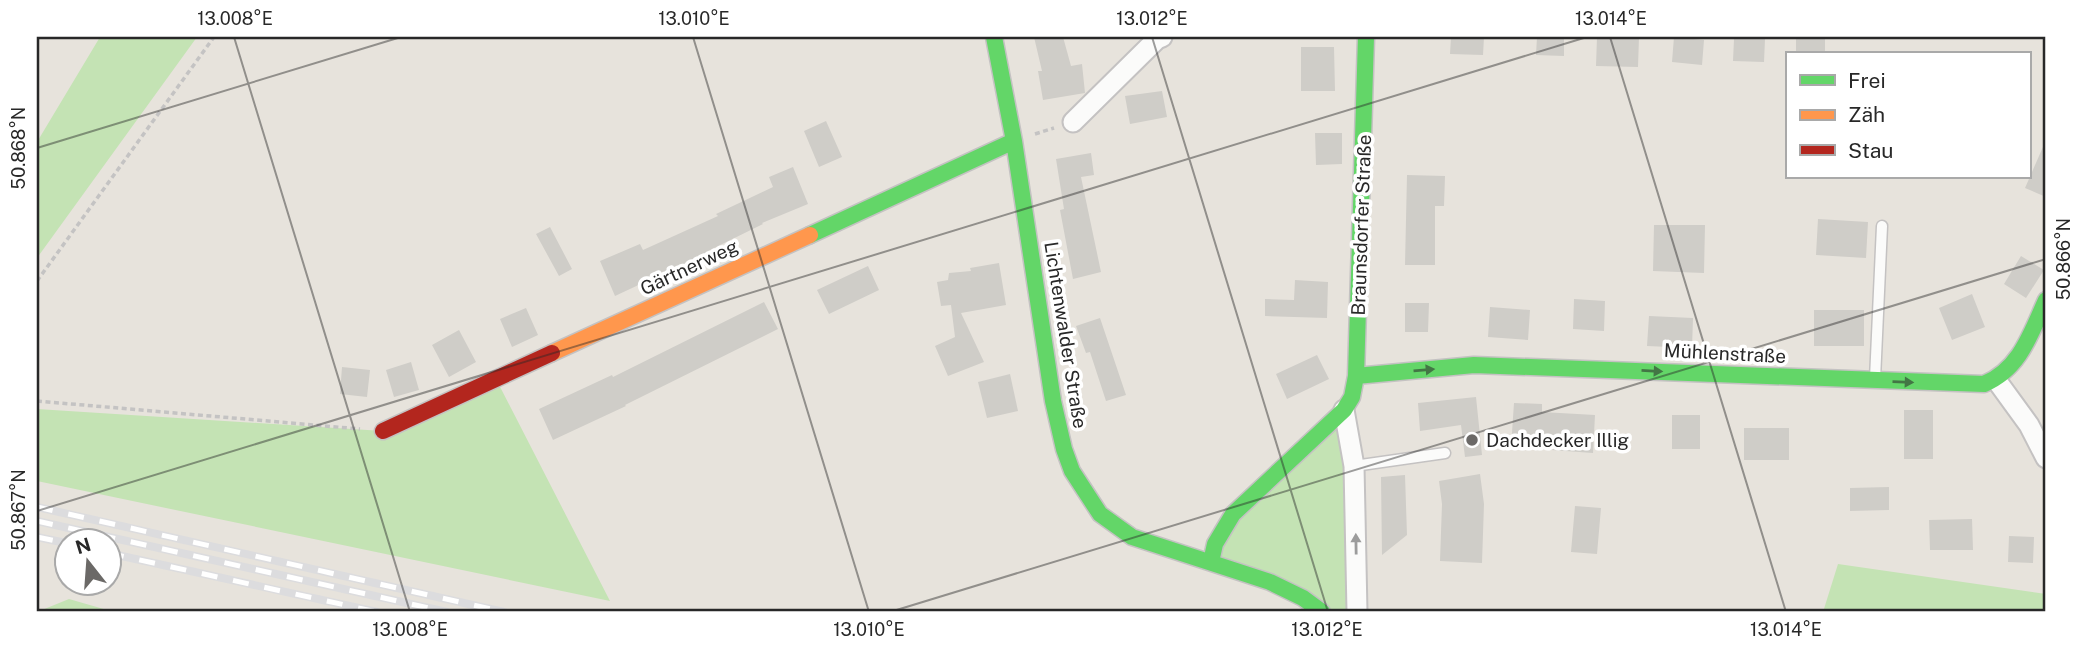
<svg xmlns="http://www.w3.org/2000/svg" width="2083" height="649" viewBox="0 0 2083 649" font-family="'Public Sans',sans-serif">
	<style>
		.green { fill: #c4e3b4 }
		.building { fill: #cfcdc8 }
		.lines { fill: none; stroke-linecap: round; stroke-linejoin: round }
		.lane-casing { stroke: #c4c2c2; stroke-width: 13 }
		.street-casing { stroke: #c4c2c2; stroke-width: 23 }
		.fast-casing { stroke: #c4c2c2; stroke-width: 19 }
		.slow-casing { stroke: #c4c2c2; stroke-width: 19 }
		.jam-casing { stroke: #c4c2c2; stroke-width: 19 }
		.path { stroke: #c4c3c3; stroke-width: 3.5; stroke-dasharray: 5 3.5; stroke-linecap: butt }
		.lane { stroke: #fbfbfa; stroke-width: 10 }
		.street { stroke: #fbfbfa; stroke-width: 19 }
		.fast { stroke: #63d668; stroke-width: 16 }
		.slow { stroke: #ff974d; stroke-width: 16 }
		.jam { stroke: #b3261e; stroke-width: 16 }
		.rail-casing { stroke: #dcdcde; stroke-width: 8 }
		.rail { stroke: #fff; stroke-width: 5; stroke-dasharray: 16; stroke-linecap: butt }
		.oneway { fill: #437645 }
		.oneway2 { fill: #9c9c9c }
		.ticks { fill: none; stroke: #282828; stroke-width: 2; stroke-opacity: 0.45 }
		.poi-dot { fill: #6b6967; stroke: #fff; stroke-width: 2.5 }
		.labels { text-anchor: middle; stroke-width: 7; stroke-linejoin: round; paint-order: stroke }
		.street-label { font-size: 19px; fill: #282828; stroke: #fff }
		.poi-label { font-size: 19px; fill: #282828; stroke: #fff; text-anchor: start }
		.neatline { fill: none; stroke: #282828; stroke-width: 2.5 }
		.ticks-label { font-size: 18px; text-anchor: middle; fill: #282828 }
	</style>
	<rect width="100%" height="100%" fill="#e7e3dc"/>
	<path class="green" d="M100,37H197L37,258V142Z
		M496,379L610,601L37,481V409L383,431Z
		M1344,410L1357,612H1322L1211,562L1215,544Z
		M1838,564L2046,594V612H1823Z
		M69,599L114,612H37Z"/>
	<path class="building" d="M1034,37H1063L1071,66L1082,64L1085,93L1043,100L1038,71H1042Z
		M1451,37H1484L1483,55L1450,54Z
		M1537,37H1564V56L1536,55Z
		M1597,37H1639L1638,67L1596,66Z
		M1674,37L1704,40L1702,65L1672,62Z
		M1825,37V54H1796V38Z
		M1734,39H1765L1764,62L1733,61Z
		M1301,47H1334L1335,91H1301Z
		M1162,91L1167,117L1130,124L1125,96Z
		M826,121L842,157L819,167L804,131Z
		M1315,133H1342V164L1316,165Z
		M2046,140V197L2025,188Z
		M1091,153L1094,175L1081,177L1101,272L1073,279L1060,210L1064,209L1056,159Z
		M793,167L808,204L762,223L763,224L708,251L709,252L615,296L600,261L640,244L643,250L718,216L716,214L773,187L769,177Z
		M1407,175L1445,176L1444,206H1435V265H1405Z
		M1818,219L1868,222L1866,258L1816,255Z
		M1654,225H1705L1704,273L1653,271Z
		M550,227L572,269L559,276L536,234Z
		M2021,256L2044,270L2026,298L2004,284Z
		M999,263L1006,305L961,313L984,362L948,376L935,346L955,337L951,305L941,306L937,282L948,280L949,273L971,271L970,268Z
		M868,266L879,290L829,314L817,290Z
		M1295,280L1328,282L1327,318L1265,316V299L1294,300Z
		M1972,294L1985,327L1952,340L1939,308Z
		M1574,299L1605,301L1604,331L1573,329Z
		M764,302L778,329L625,405L626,406L553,440L539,409L612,375L613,377Z
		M1405,303H1429L1428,332H1405Z
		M1490,307L1530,310L1528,340L1488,337Z
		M526,308L538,335L512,347L500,319Z
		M1814,310H1864V346H1814Z
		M1649,316L1693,318L1692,348L1647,346Z
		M1100,318L1126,395L1106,401L1090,352L1086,353L1076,326Z
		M459,330L476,362L449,377L432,345Z
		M1317,355L1329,379L1287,399L1276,374Z
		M411,362L419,390L394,397L386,370Z
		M342,367L370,370L367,397L340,394Z
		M1010,374L1018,411L987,418L978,382Z
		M1476,397L1482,455L1465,457L1461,425L1420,431L1418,403Z
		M1514,403L1542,404V412L1595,415L1593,453L1511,447Z
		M1904,410H1933V459H1904Z
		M1672,415H1700V449H1672Z
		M1744,428H1789V460H1744Z
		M1480,474L1484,504L1482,563L1440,561L1442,504L1439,481Z
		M1405,475L1407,535L1382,555L1381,477Z
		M1889,487V510L1850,511V488Z
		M1575,506L1601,508L1597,554L1571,552Z
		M1972,519L1973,550H1930L1929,520Z
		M2009,536L2034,537L2033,563L2008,562Z"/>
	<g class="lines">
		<defs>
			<path id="lane" d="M1875,379L1882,226
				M1354,466L1445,453"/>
			<path id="street" d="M1073,122L1157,39L1162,37
				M1997,381L2029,425L2046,458
				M1344,410L1354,466L1357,612"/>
			<path id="fast" d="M994,37L1014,141L1053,401L1064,449L1072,471L1100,514L1132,537L1270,582L1303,598L1322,612
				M810,235L1014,141
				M1356,376L1474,365L1984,384C2020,369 2031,333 2046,300
				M1211,562L1215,544L1233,514L1344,410L1352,397L1356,376L1366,37"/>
			<path id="slow" d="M552,353L810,235"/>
			<path id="jam" d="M383,431L552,353"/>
		</defs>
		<use href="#lane" class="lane-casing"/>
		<use href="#street" class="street-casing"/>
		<use href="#fast" class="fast-casing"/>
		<use href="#slow" class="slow-casing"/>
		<use href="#jam" class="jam-casing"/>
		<path class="path" d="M1035,134L1054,128
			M37,281L214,37
			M37,401L360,429"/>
		<use href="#lane" class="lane"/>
		<use href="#street" class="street"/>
		<use href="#fast" class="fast"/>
		<use href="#slow" class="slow"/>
		<use href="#jam" class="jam"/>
		<defs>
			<path id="rail" d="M37,507L504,612
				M37,521L447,612
				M37,537L66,543
				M108,553L377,612"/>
		</defs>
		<use href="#rail" class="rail-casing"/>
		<use href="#rail" class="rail"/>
	</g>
	<defs><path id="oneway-solid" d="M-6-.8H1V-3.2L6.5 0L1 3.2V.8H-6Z" transform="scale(1.75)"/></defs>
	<g class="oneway">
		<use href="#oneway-solid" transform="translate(1424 370) rotate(-5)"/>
		<use href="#oneway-solid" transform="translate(1652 371) rotate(3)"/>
		<use href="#oneway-solid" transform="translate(1903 382) rotate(2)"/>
	</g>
	<use class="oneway2" href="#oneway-solid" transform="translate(1356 544) rotate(-91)"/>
	<path class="ticks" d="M234,37L410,612M693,37L869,612M1152,37L1328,612M1610,37L1786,612M37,148L401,37M37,511L1587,37M890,612L2046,259"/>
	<circle class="poi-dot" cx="1472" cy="440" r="7"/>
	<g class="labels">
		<g class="street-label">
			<text transform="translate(1361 225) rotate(-88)" y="7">Braunsdorfer Straße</text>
			<text transform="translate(689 267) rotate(-25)" y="7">Gärtnerweg</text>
			<text transform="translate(1066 335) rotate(81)" y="7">Lichtenwalder Straße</text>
			<text transform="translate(1725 353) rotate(3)" y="7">Mühlenstraße</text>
		</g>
		<g class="poi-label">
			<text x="1486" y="447">Dachdecker Illig</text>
		</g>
	</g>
	<rect width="2083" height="649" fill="none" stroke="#ffffff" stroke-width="77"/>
	<rect x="1786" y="52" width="245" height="126" fill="#ffffff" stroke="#a9a9a9" stroke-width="2"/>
	<rect x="1800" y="75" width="35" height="10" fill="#63d668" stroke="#a9a9a9" stroke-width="2"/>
	<text x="1848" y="88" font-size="21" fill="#282828">Frei</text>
	<rect x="1800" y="110" width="35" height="10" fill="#ff974d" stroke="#a9a9a9" stroke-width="2"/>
	<text x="1848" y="122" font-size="21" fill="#282828">Zäh</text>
	<rect x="1800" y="145" width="35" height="10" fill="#b3261e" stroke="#a9a9a9" stroke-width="2"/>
	<text x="1848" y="158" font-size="21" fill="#282828">Stau</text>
	<g transform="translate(88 562) rotate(343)"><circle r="33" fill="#ffffff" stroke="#a9a9a9" stroke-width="2"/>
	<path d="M0-5L12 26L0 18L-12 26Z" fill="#6b6967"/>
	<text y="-10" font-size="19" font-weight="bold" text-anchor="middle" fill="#282828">N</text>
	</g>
	<rect x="38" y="38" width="2006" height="572" class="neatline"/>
	<g class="ticks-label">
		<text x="235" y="25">13.008°E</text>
		<text x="694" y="25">13.010°E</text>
		<text x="1152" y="25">13.012°E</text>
		<text x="1611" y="25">13.014°E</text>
		<text transform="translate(19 148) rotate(-90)" y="6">50.868°N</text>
		<text transform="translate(2064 259) rotate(-90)" y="6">50.866°N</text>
		<text transform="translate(19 510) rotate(-90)" y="6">50.867°N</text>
		<text x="410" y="636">13.008°E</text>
		<text x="869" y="636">13.010°E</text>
		<text x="1327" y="636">13.012°E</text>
		<text x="1786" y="636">13.014°E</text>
	</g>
</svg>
